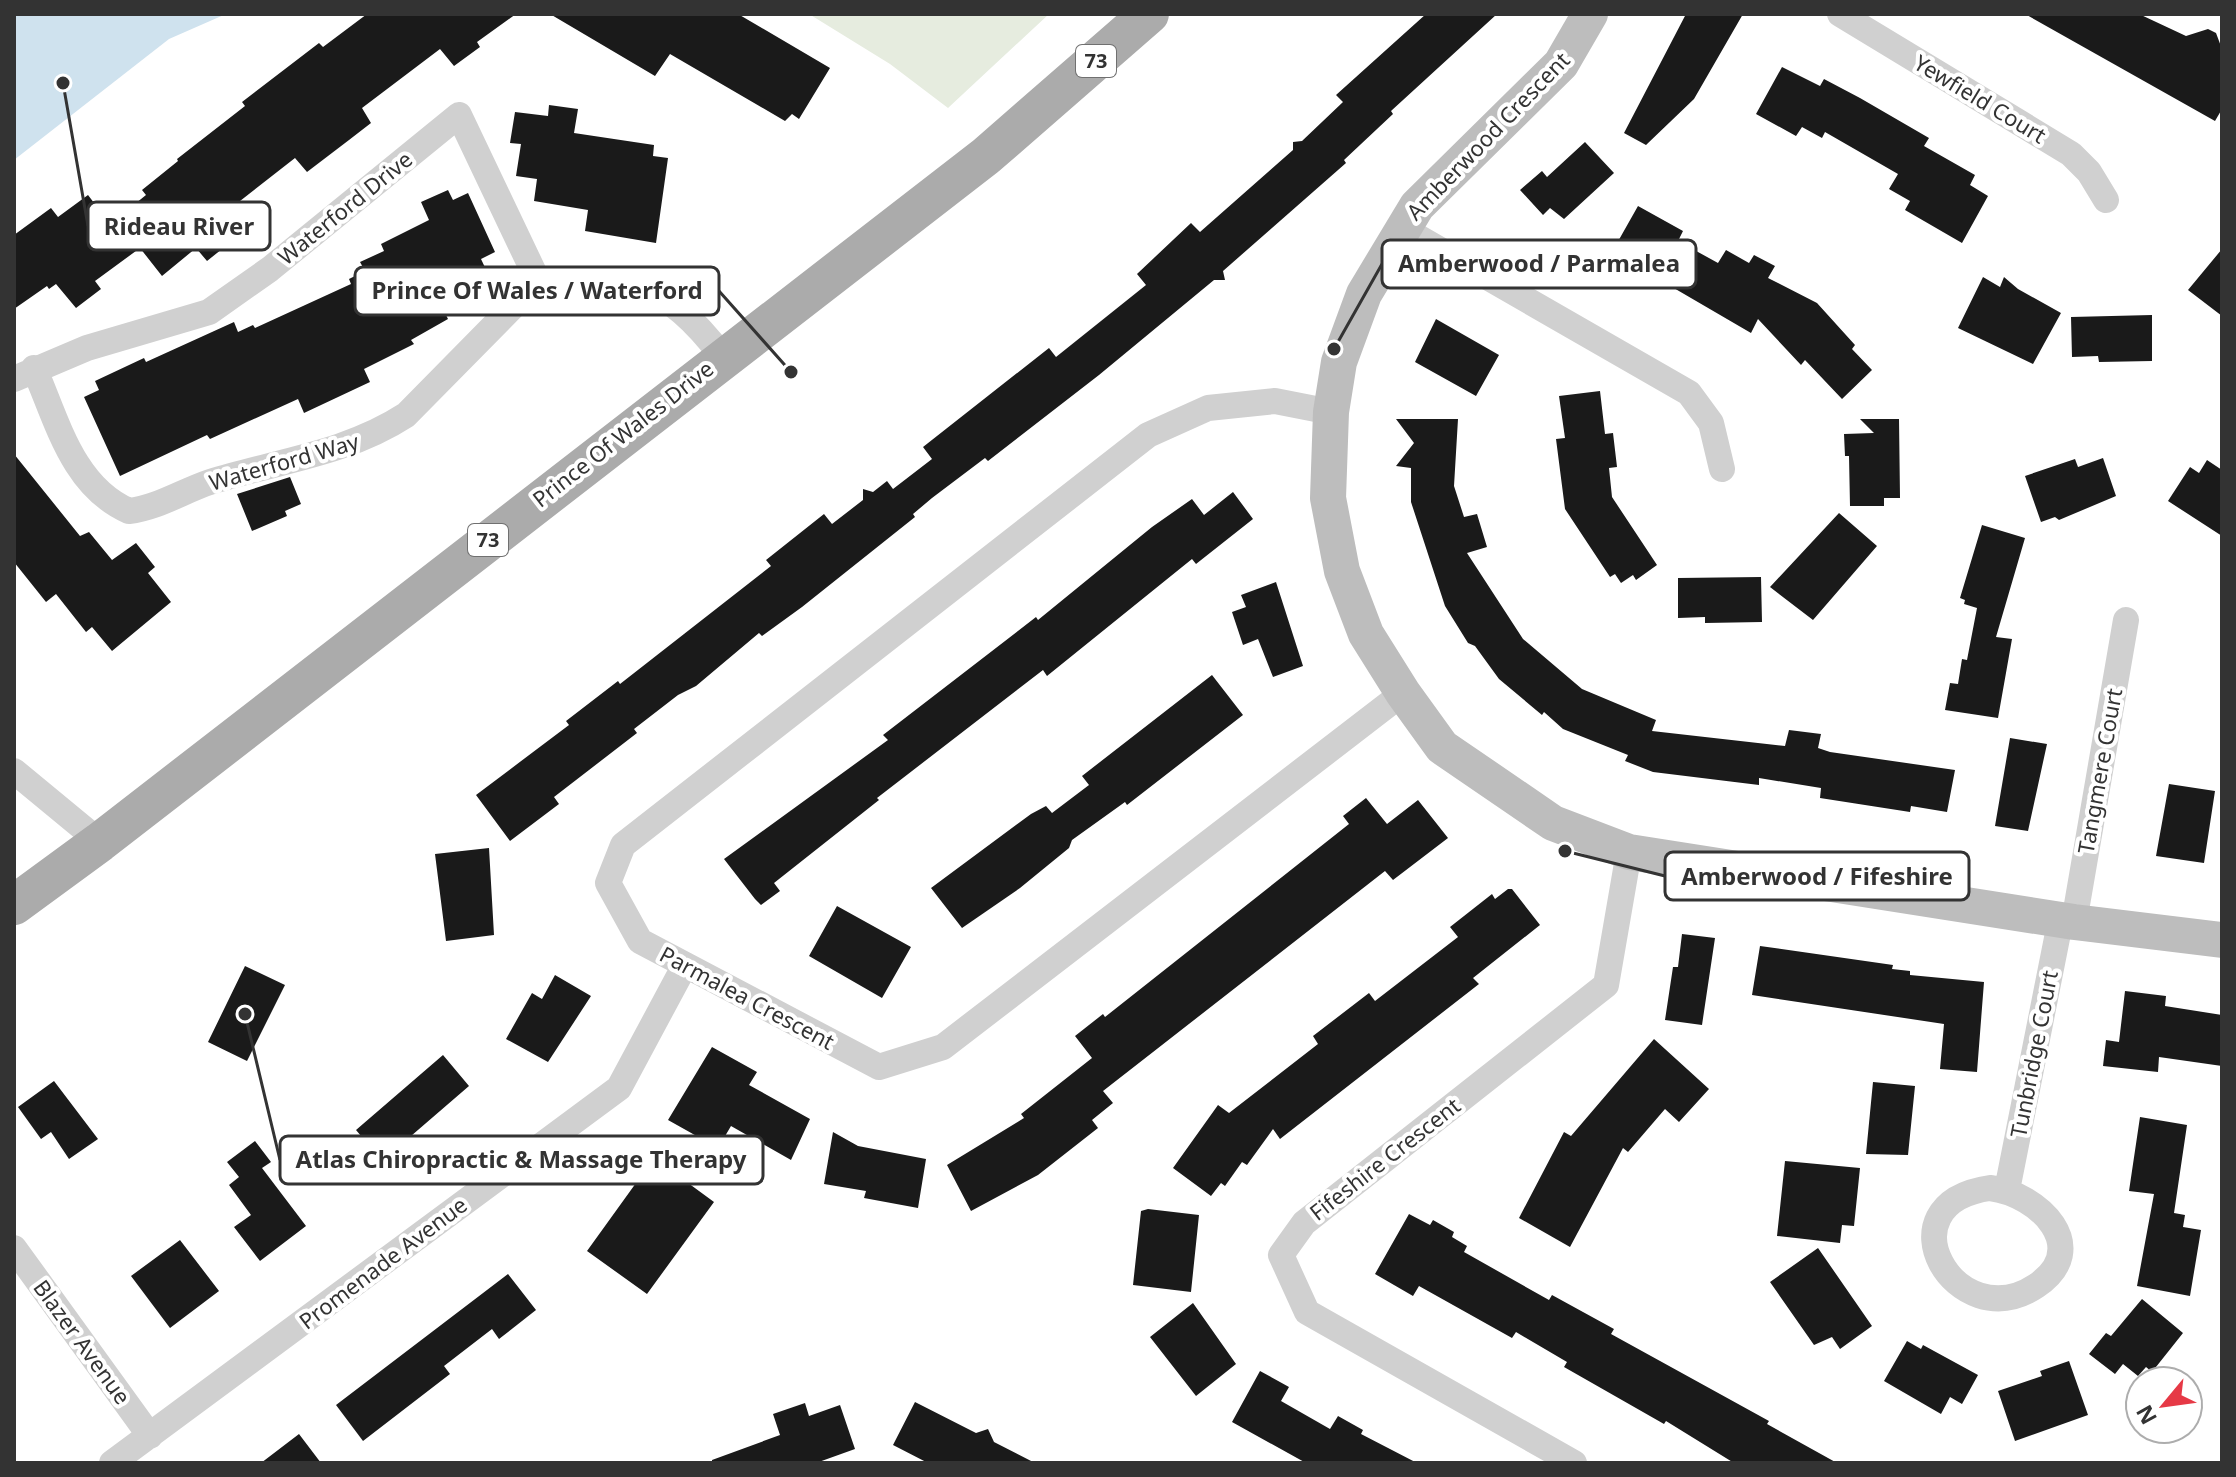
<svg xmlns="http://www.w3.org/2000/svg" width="2236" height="1477" viewBox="0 0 2236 1477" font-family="'Noto Sans',sans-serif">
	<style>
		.green { fill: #e6ecdf }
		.water { fill: #cfe2ee }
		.building { fill: #1a1a1a }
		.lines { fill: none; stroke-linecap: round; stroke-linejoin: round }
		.street { stroke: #d0d0d0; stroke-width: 26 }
		.secondary { stroke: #bdbdbd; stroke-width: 36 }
		.primary { stroke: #ababab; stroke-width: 40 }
		.labels { text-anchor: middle; stroke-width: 8; stroke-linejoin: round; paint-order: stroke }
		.shield { fill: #fff; stroke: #707070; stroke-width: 2 }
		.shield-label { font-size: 20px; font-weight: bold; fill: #333 }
		.street-label { font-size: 22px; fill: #333; stroke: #fff }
		.leader { fill: none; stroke: #333; stroke-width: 3 }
		.callout-dot { fill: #333; stroke: #fff; stroke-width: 3 }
		.callout { fill: #fff; stroke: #333; stroke-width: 3 }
		.callout-label { font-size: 24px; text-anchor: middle; font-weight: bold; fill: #333 }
	</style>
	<rect width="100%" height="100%" fill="#fff"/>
	<path class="green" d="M809,14H1049L948,108L890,64Z"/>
	<path class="water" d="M14,14H226L169,39L14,160Z"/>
	<path class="building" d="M367,14H516L477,42L480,47L454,66L440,49L362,108L371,123L349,140L307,172L295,158L217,219L232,241L207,261L196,248L162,276L140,248L95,281L101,289L76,308L56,284L49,289L47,286L14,309V235L51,208L58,217L88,195L110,224L146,195L142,190L178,161L177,159L245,106L242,102L319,43L323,47Z
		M550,14H738L830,68L799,119L792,114L785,121L670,54L655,76Z
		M1426,14H1497L1391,111L1393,114L1344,160L1346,163L1223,271L1225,280H1214L1099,375L988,461L985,458L932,498L913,514L915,517L802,607L762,636L759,633L696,686L678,695L634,729L637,733L554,797L559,804L510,841L476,795L569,725L566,721L618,681L620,684L771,566L766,560L824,514L832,524L863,500V489L873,492L887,481L893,489L932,459L923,447L1049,348L1056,357L1146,285L1137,274L1191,223L1200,232L1293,150V142L1302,141L1343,102L1336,95Z
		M1686,14H1743L1694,99L1646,145L1624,133Z
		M2025,14H2139L2186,36L2208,29L2216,33L2222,49V109L2215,121Z
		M1782,67L1820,86L1824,79L1860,98L1929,138L1924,146L1975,175L1970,185L1988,196L1962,243L1905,210L1910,201L1889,189L1898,174L1825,132L1822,138L1802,127L1796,136L1756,114Z
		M549,105L578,109L574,133L654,145L653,156L668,158L656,243L585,231L588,210L534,201L537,179L516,176L521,144L510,143L515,112L548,116Z
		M1585,142L1614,173L1564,219L1550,208L1543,215L1520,190L1542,171L1547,177Z
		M448,190L453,200L468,193L495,252L481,259L490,278L439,301L448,319L411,340L414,344L364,369L370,382L304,413L298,399L210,439L207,435L120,476L84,397L99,390L95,381L144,358L146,362L234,322L238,332L253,325L255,328L351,284L349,279L365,271L360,262L384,251L381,244L429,220L421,202Z
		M1638,206L1683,231L1678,241L1718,263L1726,250L1749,263L1754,255L1775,266L1768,278L1817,303L1855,345L1852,349L1872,370L1842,399L1805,360L1801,365L1758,319L1751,333L1612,252Z
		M2222,249V316L2188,290Z
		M1983,277L2000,287L2004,277L2018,289L2061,313L2033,364L1958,328Z
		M2152,315V361L2099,362L2098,356L2072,357L2071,317Z
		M1436,319L1499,355L1476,396L1415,362Z
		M1600,391L1605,434L1613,433L1617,467L1609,468L1612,497L1657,565L1636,580L1633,575L1621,583L1615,574L1610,577L1565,509L1556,439L1565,438L1559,396Z
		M1396,419H1458L1454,486L1464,517L1477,514L1487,547L1467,553L1523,639L1582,689L1656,720L1652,731L1785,746L1789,730L1821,734L1818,748L1830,752L1955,770L1947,812L1911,806L1910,812L1820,798L1821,788L1759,778V785L1653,772L1625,761L1628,755L1563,729L1544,712L1542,715L1499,679L1475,646L1468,643L1445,606L1411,502V468L1396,466L1414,443Z
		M1860,419H1899L1900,498H1884V506H1850L1849,456H1845L1844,434L1874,433Z
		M14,454L80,536L89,532L112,560L136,543L155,567L148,573L171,602L112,651L92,627L86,632L56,594L46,602L14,562Z
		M2103,458L2116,496L2059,520L2055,517L2041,522L2025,476L2075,459L2078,467Z
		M2207,460L2222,470V536L2168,501L2190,467L2199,473Z
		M290,477L301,504L285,511L287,516L252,531L237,494Z
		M1233,492L1253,519L1196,564L1192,559L1047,676L1043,670L877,798L879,800L774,883L780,891L761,905L755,899L724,859L888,740L883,735L1036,617L1038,620L1152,527L1192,499L1204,515Z
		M1839,513L1877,546L1813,620L1770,587Z
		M1982,525L2025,538L1996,637L2012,639L1998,718L1945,710L1950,683L1958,684L1962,659L1967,660L1977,608L1964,604L1965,600L1960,598Z
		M1761,577L1762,622L1705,623V617L1678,618V578Z
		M1276,582L1303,666L1273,677L1258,639L1243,645L1232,612L1246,607L1241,595Z
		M1212,675L1243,715L1127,805L1125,802L1072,840L1069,848L1020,888L962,928L931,888L1031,814L1046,806L1052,813L1089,785L1082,776Z
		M2010,738L2047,744L2028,831L1995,826Z
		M2169,784L2215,791L2204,863L2156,856Z
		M1366,798L1387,824L1418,800L1448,838L1393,880L1385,871L1171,1038L1103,1091L1113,1103L1092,1120L1098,1128L1038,1175L971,1211L947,1165L1024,1118L1021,1114L1092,1058L1075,1036L1103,1014L1105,1017L1349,824L1343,816Z
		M489,848L494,935L446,941L435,854Z
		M1508,889H1512L1540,925L1473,978L1479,984L1280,1139L1273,1129L1247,1165L1242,1162L1225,1186L1221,1183L1211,1196L1173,1168L1218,1105L1229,1113L1318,1044L1313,1036L1369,993L1375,1001L1458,937L1450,927L1492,894L1495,899Z
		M837,906L911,947L882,998L809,956Z
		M1682,934L1715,938L1702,1025L1665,1020L1673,967H1678Z
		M1760,946L1893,965L1892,969L1910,971V975L1984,982L1977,1072L1940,1069L1944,1024L1752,995Z
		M245,966L285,985L247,1061L208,1042Z
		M555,975L591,996L548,1062L506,1039L532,993L542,999Z
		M2125,991L2166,996L2165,1006L2222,1015V1066L2159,1057L2158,1072L2103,1066L2106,1040L2119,1042Z
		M1654,1039L1709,1089L1679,1122L1665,1109L1628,1152L1623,1148L1570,1247L1519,1218L1564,1132L1571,1136Z
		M712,1047L757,1072L749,1085L810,1119L791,1160L731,1126L718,1148L668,1120Z
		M443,1055L469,1086L382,1161L356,1130Z
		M54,1081L98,1139L69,1159L51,1132L41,1139L18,1107Z
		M1873,1082L1915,1086L1908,1155L1866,1154Z
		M2140,1117L2187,1125L2174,1213L2185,1215L2183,1227L2201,1230L2190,1296L2137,1286L2154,1194L2129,1191Z
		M833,1132L858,1146L926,1159L918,1208L864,1198L866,1191L824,1184Z
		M255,1141L271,1162L262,1168L306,1226L260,1261L234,1227L251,1215L229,1185L239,1177L227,1162Z
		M654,1158L714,1202L647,1294L587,1251Z
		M1785,1161L1860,1168L1854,1226L1842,1225L1840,1243L1777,1236Z
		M1148,1209L1199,1215L1191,1292L1133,1285L1141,1211Z
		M1409,1214L1430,1225L1433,1220L1454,1232L1452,1237L1467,1246L1464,1252L1549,1300L1552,1295L1614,1329L1611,1334L1769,1421L1767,1424L1837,1463H1734L1666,1421L1664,1424L1564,1367L1567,1362L1516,1332L1512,1338L1419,1286L1413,1296L1375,1274Z
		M180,1240L219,1291L170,1328L131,1276Z
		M1818,1248L1872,1326L1840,1349L1832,1337L1814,1345L1770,1282Z
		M508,1274L536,1310L499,1339L492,1329L444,1366L450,1374L363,1441L336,1405Z
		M2142,1299L2183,1333L2152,1372L2146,1367L2138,1376L2123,1364L2115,1374L2089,1354L2106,1333L2111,1336Z
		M1193,1303L1236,1364L1196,1396L1150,1337Z
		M1907,1341L1921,1349L1923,1345L1978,1375L1962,1404L1950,1397L1941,1414L1884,1381Z
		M2069,1361L2088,1415L2015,1441L1998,1391L2042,1376L2040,1371Z
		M1260,1371L1289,1387L1281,1401L1330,1429L1338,1416L1363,1430L1361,1434L1417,1463H1306L1232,1422Z
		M915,1402L976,1433L988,1429L994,1442L1035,1463H928L893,1445Z
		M805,1403L809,1416L840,1405L855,1449L816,1463H712V1460L780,1435L773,1414Z
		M299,1434L321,1463H261Z"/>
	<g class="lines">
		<path class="street" d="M1840,14L2071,154L2089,172L2106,200
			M1402,228L1689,393L1711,423L1722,469
			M34,368C57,420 72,486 129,511C157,508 183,491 210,482C277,461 346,454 406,415L538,281C632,280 663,279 723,357
			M14,379L87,348L209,312L270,269L459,115L538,281
			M1331,412L1275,401L1208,408L1148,435L623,845L608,883L640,941L879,1067L943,1047L1403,693
			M14,771L100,842
			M2074,922L2126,620
			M1990,1188C2039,1194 2093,1248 2036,1286C1956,1339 1878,1204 1990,1188Z
			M2007,1190L2061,918
			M14,1248L150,1436
			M112,1463L619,1088L685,965
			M1574,1463L1307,1312L1281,1255L1304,1223L1606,985L1629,852"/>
		<path class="secondary" d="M1590,14L1561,64L1417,206L1364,294L1339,362L1331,412L1328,498L1342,571L1366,634L1403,693L1442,747L1553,823L1629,852L2074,922L2222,940"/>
		<path class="primary" d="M14,905L100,842L986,156L1149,14"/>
	</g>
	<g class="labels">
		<g class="shield">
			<rect x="1076" y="45" width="40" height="32" rx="6"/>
			<rect x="468" y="524" width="40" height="32" rx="6"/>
		</g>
		<g class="shield-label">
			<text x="1096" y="68">73</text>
			<text x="488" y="547">73</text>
		</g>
		<g class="street-label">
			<text transform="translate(1980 99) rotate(31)" y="8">Yewfield Court</text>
			<text transform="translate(1488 136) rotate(-46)" y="8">Amberwood Crescent</text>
			<text transform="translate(345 208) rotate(-39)" y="8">Waterford Drive</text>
			<text transform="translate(623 434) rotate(-38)" y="8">Prince Of Wales Drive</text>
			<text transform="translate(284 462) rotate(-16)" y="8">Waterford Way</text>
			<text transform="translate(2100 771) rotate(-80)" y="8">Tangmere Court</text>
			<text transform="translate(747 998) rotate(28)" y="8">Parmalea Crescent</text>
			<text transform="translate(2034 1054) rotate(-79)" y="8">Tunbridge Court</text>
			<text transform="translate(1385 1159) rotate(-38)" y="8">Fifeshire Crescent</text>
			<text transform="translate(383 1263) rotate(-37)" y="8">Promenade Avenue</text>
			<text transform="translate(82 1342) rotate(54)" y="8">Blazer Avenue</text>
		</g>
	</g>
	<path class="leader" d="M63 83L88 226M1334 349L1382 264M791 372L719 291M1565 851L1665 876M245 1014L280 1160"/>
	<g class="callout-dot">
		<circle cx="63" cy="83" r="8"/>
		<circle cx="1334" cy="349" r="8"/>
		<circle cx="791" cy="372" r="8"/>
		<circle cx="1565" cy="851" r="8"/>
		<circle cx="245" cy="1014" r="8"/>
	</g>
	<g class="callout">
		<rect x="88" y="202" width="182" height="48" rx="8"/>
		<rect x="1382" y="240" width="314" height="48" rx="8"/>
		<rect x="355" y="267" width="364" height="48" rx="8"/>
		<rect x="1665" y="852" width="304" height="48" rx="8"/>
		<rect x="280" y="1136" width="483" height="48" rx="8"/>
	</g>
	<g class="callout-label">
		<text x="179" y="235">Rideau River</text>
		<text x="1539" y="272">Amberwood / Parmalea</text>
		<text x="537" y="299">Prince Of Wales / Waterford</text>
		<text x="1817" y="885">Amberwood / Fifeshire</text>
		<text x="521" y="1168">Atlas Chiropractic &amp; Massage Therapy</text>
	</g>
	<rect width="2236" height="1477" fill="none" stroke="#333333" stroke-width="32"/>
	<g transform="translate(2164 1405) rotate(241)"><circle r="38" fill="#ffffff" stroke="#adadad" stroke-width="2"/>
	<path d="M0-6L14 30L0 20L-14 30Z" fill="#e63946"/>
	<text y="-12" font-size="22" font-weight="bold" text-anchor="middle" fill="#333333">N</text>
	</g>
</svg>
